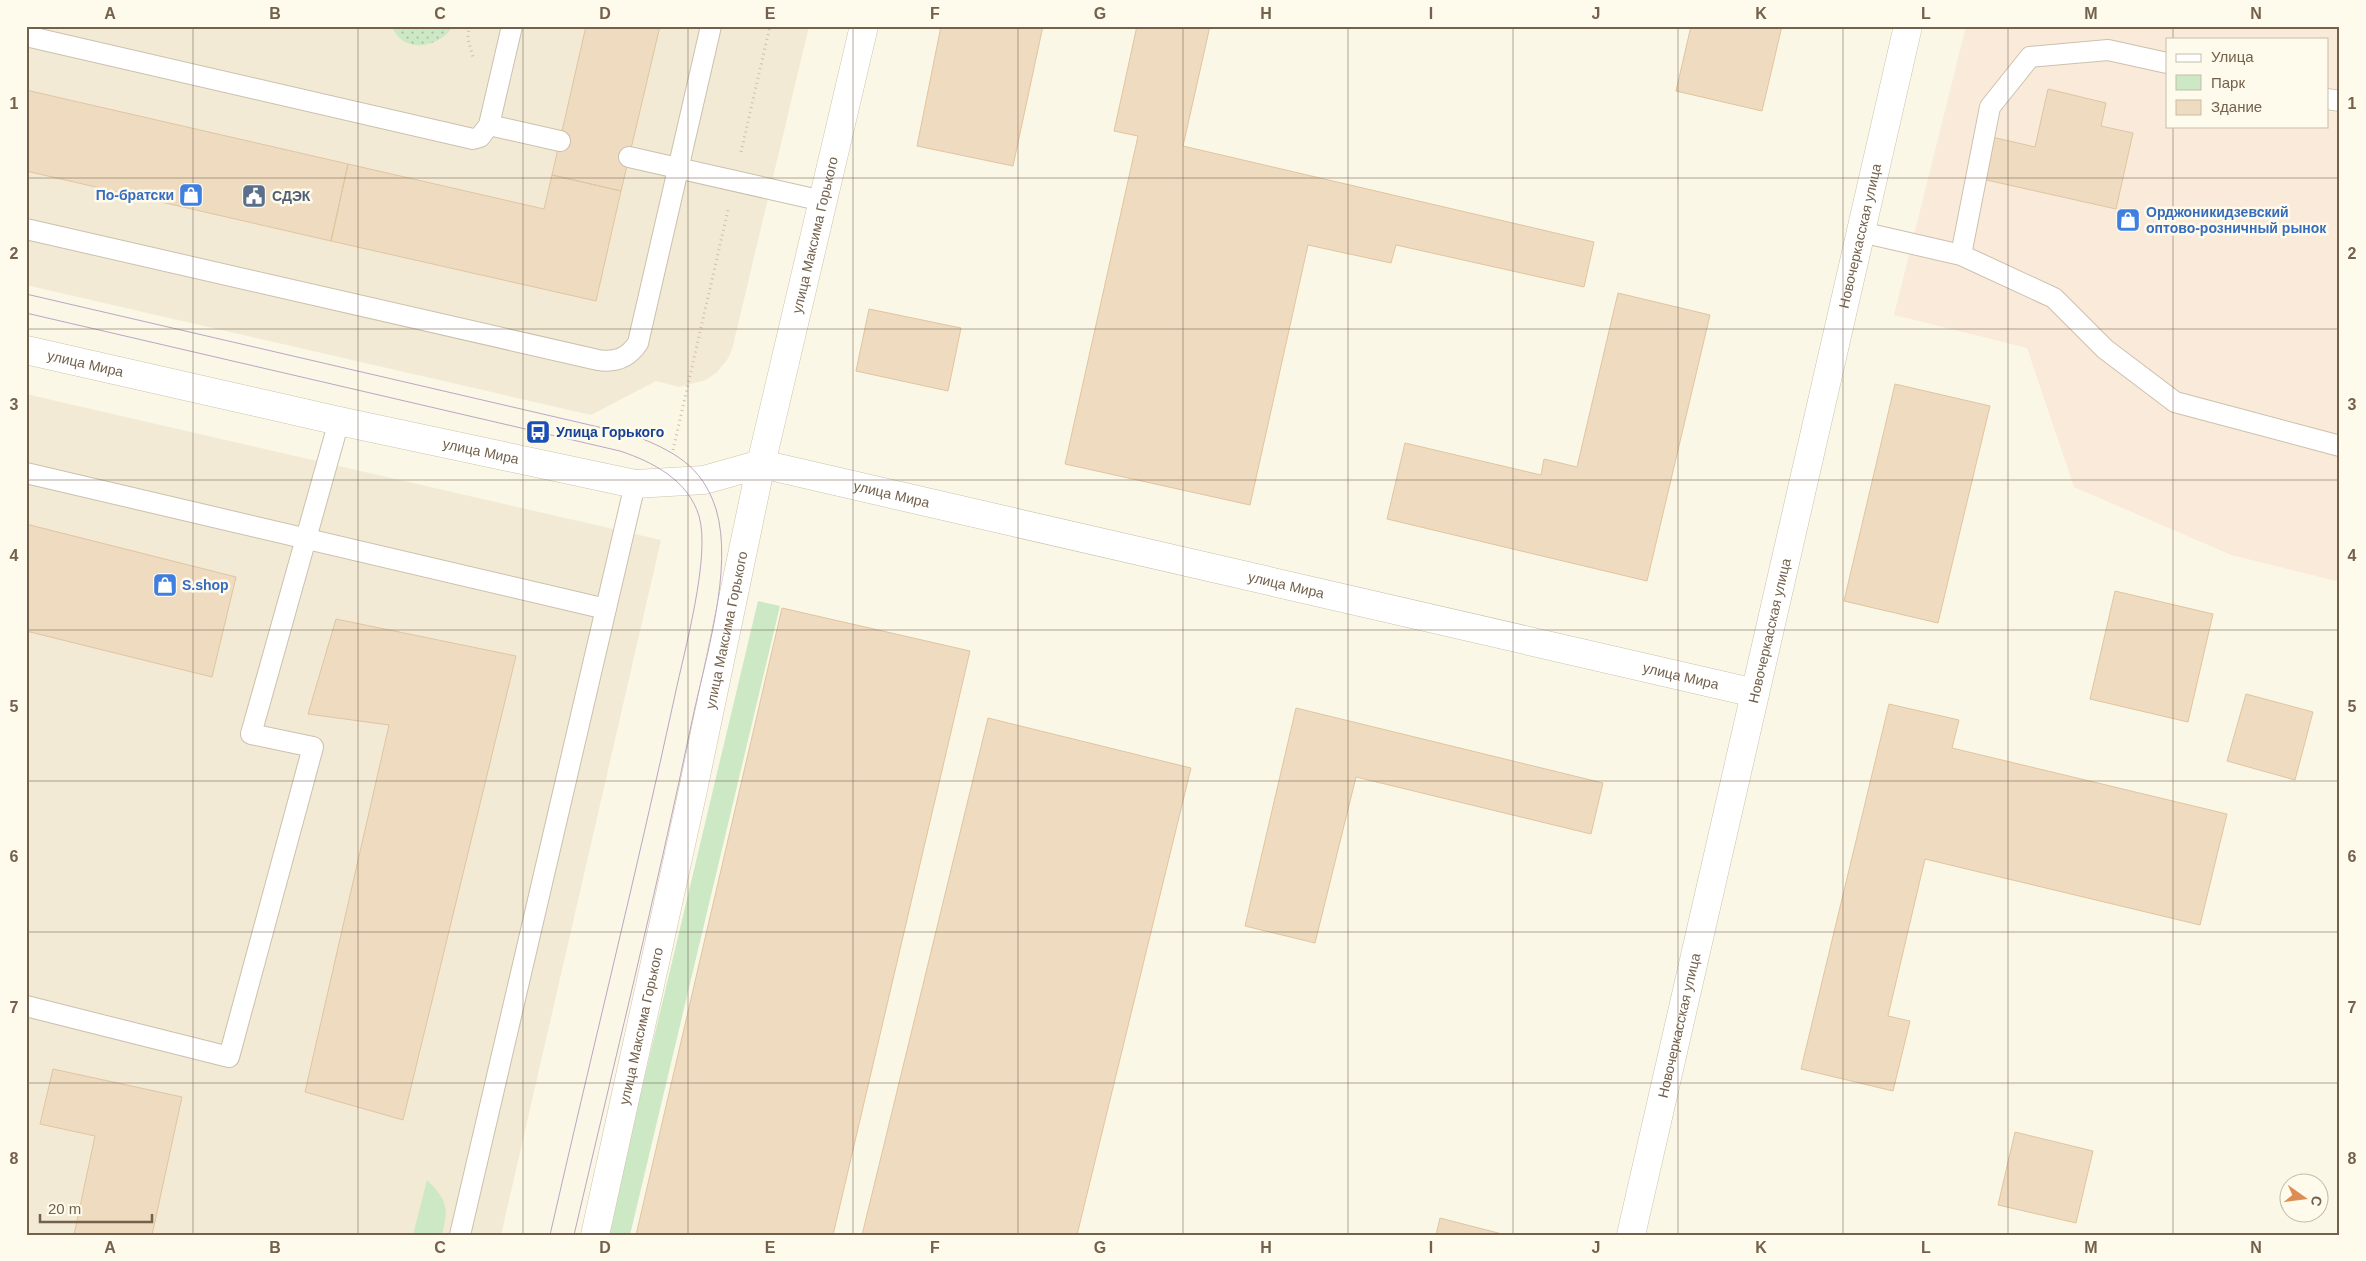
<svg xmlns="http://www.w3.org/2000/svg" width="2366" height="1261" viewBox="0 0 2366 1261" font-family="Arial,sans-serif">
	<style>
		.residential { fill: #f2ead5 }
		.commercial { fill: #faeada; fill-rule: evenodd }
		.green { fill: #cce8c5 }
		.park { fill: url(#park-dots) }
		.building { fill: #efdbbf; stroke: #e0c5a1 }
		.lines { fill: none; stroke-linecap: round; stroke-linejoin: round }
		.lane-casing { stroke: #ccc0ad; stroke-width: 22 }
		.street-casing { stroke: #ccc0ad; stroke-width: 29 }
		.secondary-casing { stroke: #cfc2aa; stroke-width: 29 }
		.path { stroke: #d4bfa2; stroke-width: 3; stroke-dasharray: 1 4; stroke-linecap: butt }
		.lane { stroke: #fff; stroke-width: 20 }
		.street { stroke: #fff; stroke-width: 28 }
		.secondary { stroke: #fff; stroke-width: 28 }
		.tram { stroke: #bca5c4; stroke-width: 1 }
		.grid { fill: none; stroke: #73614c; stroke-width: 1; stroke-opacity: 0.55 }
		.labels { text-anchor: middle; stroke-width: 5; stroke-linejoin: round; paint-order: stroke }
		.shop-label { font-size: 14px; font-weight: bold; fill: #366cbe; stroke: #fefaec; text-anchor: start }
		.service-label { font-size: 14px; font-weight: bold; fill: #4e5e75; stroke: #fefaec; text-anchor: start }
		.street-label { font-size: 14px; fill: #73614c; stroke: #fefaec }
		.transit-label { font-size: 14px; font-weight: bold; fill: #164399; stroke: #fefaec; text-anchor: start }
		.neatline { fill: none; stroke: #73614c; stroke-width: 2 }
		.grid-label { font-size: 16px; text-anchor: middle; font-weight: bold; fill: #73614c }
	</style>
	<defs>
		<pattern id="park-dots" width="8" height="8" patternUnits="userSpaceOnUse" patternTransform="scale(1.25)"><rect width="8" height="8" fill="#cce8c5"/><path d="M2 2h.1M6 6h.1" fill="none" stroke="#aabfa2" stroke-width="1.8" stroke-linecap="round"/></pattern>
	</defs>
	<rect width="100%" height="100%" fill="#fbf7e6"/>
	<path class="residential" d="M26,26H809L732,350L727,360L717,372L706,380L679,387L656,381L591,415L26,285Z
		M26,394L661,540L501,1235H26Z"/>
	<path class="commercial" d="M1966,26H2340V582L2231,555L2074,487L2027,348L1894,315ZM2167,39H2327V126H2167Z"/>
	<path class="green" d="M758,601L780,606L630,1235H607Z
		M427,1180C447,1200 449,1207 442,1235H413Z"/>
	<path class="park" d="M392,26H453C440,48 402,55 392,26Z"/>
	<path class="building" d="M586,26H660L621,191L552,175Z
		M941,26H1043L1013,166L917,146Z
		M1137,26H1210L1183,146L1594,242L1584,287L1396,245L1391,263L1308,245L1250,505L1065,464L1138,136L1114,131Z
		M1691,26H1782L1762,111L1676,91Z
		M2048,89L2106,103L2101,126L2133,133L2116,209L1982,179L1992,137L2035,147Z
		M26,90L348,164L331,241L26,171Z
		M348,164L544,209L552,175L621,191L596,301L331,241Z
		M1618,293L1710,315L1647,581L1387,519L1405,443L1541,475L1544,459L1577,467Z
		M869,309L961,328L948,391L856,371Z
		M1895,384L1990,406L1938,623L1844,601Z
		M26,524L236,577L212,677L26,631Z
		M2115,591L2213,614L2188,722L2090,699Z
		M782,608L970,651L833,1235H636Z
		M336,619L516,656L403,1120L305,1092L389,725L308,714Z
		M2246,694L2313,712L2295,780L2227,761Z
		M1889,704L1959,720L1952,748L2227,814L2200,925L1925,859L1888,1016L1910,1021L1893,1091L1801,1069Z
		M1296,708L1603,783L1591,834L1356,777L1315,943L1245,926Z
		M988,718L1191,768L1077,1235H862Z
		M53,1069L182,1097L152,1235H74L95,1136L40,1124Z
		M2015,1132L2093,1151L2076,1223L1998,1205Z
		M1440,1218L1506,1235H1436Z"/>
	<g class="lines">
		<defs>
			<path id="lane" d="M26,36L473,139L480,137L489,125L512,26
				M2327,99L2340,101
				M489,125L560,141
				M629,157L823,201
				M26,229L598,360C616,363 628,358 638,343L711,26
				M1861,232L1961,255L2054,298L2105,349L2175,402L2340,446
				M1961,255L1990,107L2030,57L2108,50L2167,63
				M26,473L606,609
				M26,1006L229,1057L313,747L251,734L339,421
				M460,1235L635,484"/>
			<g id="street">
				<path id="s1" d="M761,464L1755,693"/>
				<path id="s2" d="M1631,1235L1908,26"/>
			</g>
			<g id="secondary">
				<path id="s3" d="M26,350L339,421L635,484L704,480L761,464"/>
				<path id="s4" d="M595,1235L693,790L761,464L864,26"/>
			</g>
		</defs>
		<use href="#lane" class="lane-casing"/>
		<use href="#street" class="street-casing"/>
		<use href="#secondary" class="secondary-casing"/>
		<path class="path" d="M469,26L468,39L473,57
			M741,152L770,26
			M673,450L728,210"/>
		<use href="#lane" class="lane"/>
		<use href="#street" class="street"/>
		<use href="#secondary" class="secondary"/>
		<path class="tram" d="M26,294L633,435C673,451 702,465 716,509C734,569 705,659 692,721C656,893 614,1064 574,1235
			M26,313L620,451C653,462 688,480 699,516C711,556 684,652 675,695C636,875 591,1055 550,1235"/>
	</g>
	<path class="grid" d="M193,26V1235M358,26V1235M523,26V1235M688,26V1235M853,26V1235M1018,26V1235M1183,26V1235M1348,26V1235M1513,26V1235M1678,26V1235M1843,26V1235M2008,26V1235M2173,26V39M2173,126V1235M26,178H2340M26,329H2340M26,480H2340M26,630H2340M26,781H2340M26,932H2340M26,1083H2340"/>
	<defs>
		<symbol id="shop-square" viewBox="-11 -11 22 22"><rect x="-9" y="-9" width="18" height="18" rx="4" fill="#3f7fe0" stroke="#fefaec"/><path d="M-5-2.5h2.3a2.7 3.5 0 0 1 5.4 0H5L5.5 6h-11ZM-1.5-2.5h3a1.5 2.3 0 0 0-3 0Z" fill="#fff"/></symbol>
		<symbol id="civic-square" viewBox="-11 -11 22 22"><rect x="-9" y="-9" width="18" height="18" rx="4" fill="#5c6f8a" stroke="#fefaec"/><path d="M-.6-6.5H3V-4.5H.6V-3L4-1V1h2V6H-6V1h2V-1L-.6-3ZM-1.2 2.5V6h2.4V2.5Z" fill="#fff"/></symbol>
		<symbol id="bus-square" viewBox="-11 -11 22 22"><rect x="-9" y="-9" width="18" height="18" rx="4" fill="#1a4fb4" stroke="#fefaec"/><path d="M-5-6H5V4H4V6H2V4H-2V6H-4V4H-5ZM-3.5-4V0h7V-4ZM-3.5 1.2v1.5H-2V1.2ZM2 1.2v1.5H3.5V1.2Z" fill="#fff"/></symbol>
	</defs>
	<g fill-rule="evenodd">
		<use href="#shop-square" x="177" y="181" width="28" height="28"/>
		<use href="#civic-square" x="240" y="182" width="28" height="28"/>
		<use href="#shop-square" x="2114" y="206" width="28" height="28"/>
		<use href="#bus-square" x="524" y="418" width="28" height="28"/>
		<use href="#shop-square" x="151" y="571" width="28" height="28"/>
	</g>
	<g class="labels">
		<g class="shop-label">
			<text x="174" y="200" text-anchor="end">По-братски</text>
			<text x="2146" y="217">Орджоникидзевский<tspan x="2146" dy="16">оптово-розничный рынок</tspan></text>
			<text x="182" y="590">S.shop</text>
		</g>
		<g class="service-label">
			<text x="272" y="201">СДЭК</text>
		</g>
		<g class="street-label">
			<text dy="5" stroke="none"><textPath href="#s4" startOffset="1024">улица Максима Горького</textPath></text>
			<text dy="5" stroke="none"><textPath href="#s2" startOffset="1025">Новочеркасская улица</textPath></text>
			<text dy="5" stroke="none"><textPath href="#s3" startOffset="61">улица Мира</textPath></text>
			<text dy="5" stroke="none"><textPath href="#s3" startOffset="466">улица Мира</textPath></text>
			<text dy="5" stroke="none"><textPath href="#s1" startOffset="134">улица Мира</textPath></text>
			<text dy="5" stroke="none"><textPath href="#s1" startOffset="539">улица Мира</textPath></text>
			<text dy="5" stroke="none"><textPath href="#s4" startOffset="619">улица Максима Горького</textPath></text>
			<text dy="5" stroke="none"><textPath href="#s2" startOffset="620">Новочеркасская улица</textPath></text>
			<text dy="5" stroke="none"><textPath href="#s1" startOffset="944">улица Мира</textPath></text>
			<text dy="5" stroke="none"><textPath href="#s2" startOffset="215">Новочеркасская улица</textPath></text>
			<text dy="5" stroke="none"><textPath href="#s4" startOffset="214">улица Максима Горького</textPath></text>
		</g>
		<g class="transit-label">
			<text x="556" y="437">Улица Горького</text>
		</g>
	</g>
	<rect width="2366" height="1261" fill="none" stroke="#fefaec" stroke-width="55"/>
	<rect x="2166" y="38" width="162" height="90" fill="#fefaec" stroke="#c6bdac"/>
	<rect x="2176" y="54" width="25" height="8" fill="#ffffff" stroke="#c6bdac"/>
	<text x="2211" y="62" font-size="15" fill="#73614c">Улица</text>
	<rect x="2176" y="75" width="25" height="15" fill="#cce8c5" stroke="#c6bdac"/>
	<text x="2211" y="88" font-size="15" fill="#73614c">Парк</text>
	<rect x="2176" y="100" width="25" height="15" fill="#efdbbf" stroke="#c6bdac"/>
	<text x="2211" y="112" font-size="15" fill="#73614c">Здание</text>
	<g transform="translate(2304 1198) rotate(104)"><circle r="24" fill="#fefaec" stroke="#c6bdac"/>
	<path d="M0-4L9 19L0 12L-9 19Z" fill="#dd8d53"/>
	<text y="-8" font-size="14" font-weight="bold" text-anchor="middle" fill="#73614c">С</text>
	</g>
	<path d="M40 1214v8h112v-8" fill="none" stroke="#73614c" stroke-width="2.5"/>
	<text x="48" y="1214" font-size="15" fill="#73614c" stroke="#fefaec" stroke-width="4" paint-order="stroke">20 m</text>
	<rect x="28" y="28" width="2310" height="1206" class="neatline"/>
	<g class="grid-label">
		<text x="110" y="19">A</text>
		<text x="275" y="19">B</text>
		<text x="440" y="19">C</text>
		<text x="605" y="19">D</text>
		<text x="770" y="19">E</text>
		<text x="935" y="19">F</text>
		<text x="1100" y="19">G</text>
		<text x="1266" y="19">H</text>
		<text x="1431" y="19">I</text>
		<text x="1596" y="19">J</text>
		<text x="1761" y="19">K</text>
		<text x="1926" y="19">L</text>
		<text x="2091" y="19">M</text>
		<text x="2256" y="19">N</text>
		<text x="14" y="109">1</text>
		<text x="2352" y="109">1</text>
		<text x="14" y="259">2</text>
		<text x="2352" y="259">2</text>
		<text x="14" y="410">3</text>
		<text x="2352" y="410">3</text>
		<text x="14" y="561">4</text>
		<text x="2352" y="561">4</text>
		<text x="14" y="712">5</text>
		<text x="2352" y="712">5</text>
		<text x="14" y="862">6</text>
		<text x="2352" y="862">6</text>
		<text x="14" y="1013">7</text>
		<text x="2352" y="1013">7</text>
		<text x="14" y="1164">8</text>
		<text x="2352" y="1164">8</text>
		<text x="110" y="1253">A</text>
		<text x="275" y="1253">B</text>
		<text x="440" y="1253">C</text>
		<text x="605" y="1253">D</text>
		<text x="770" y="1253">E</text>
		<text x="935" y="1253">F</text>
		<text x="1100" y="1253">G</text>
		<text x="1266" y="1253">H</text>
		<text x="1431" y="1253">I</text>
		<text x="1596" y="1253">J</text>
		<text x="1761" y="1253">K</text>
		<text x="1926" y="1253">L</text>
		<text x="2091" y="1253">M</text>
		<text x="2256" y="1253">N</text>
	</g>
</svg>
